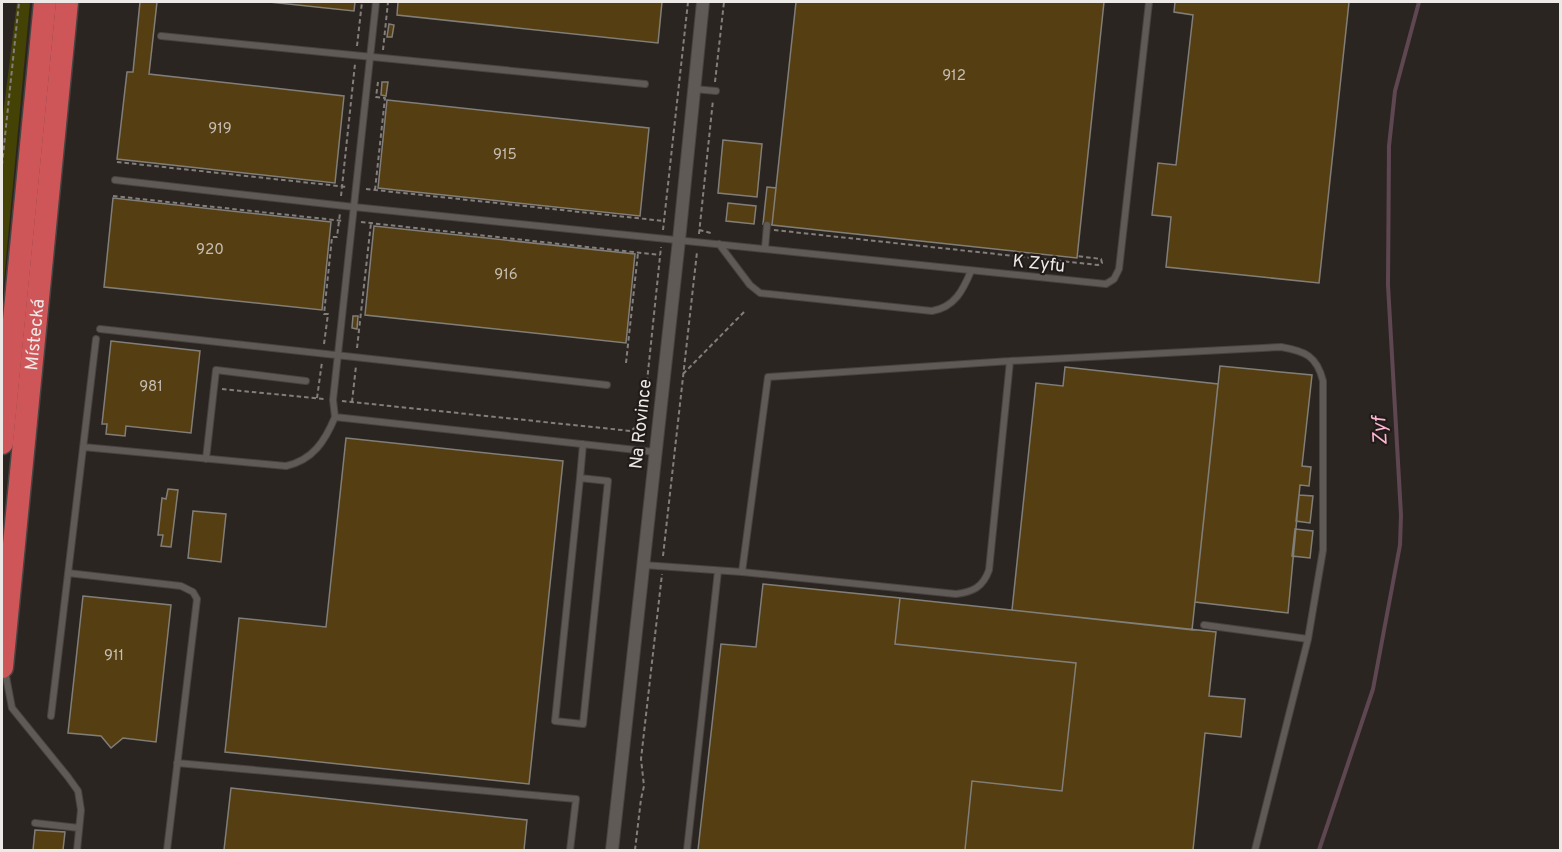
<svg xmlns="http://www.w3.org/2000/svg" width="1562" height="852" viewBox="0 0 1562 852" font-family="Overpass,sans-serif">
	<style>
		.green { fill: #444305 }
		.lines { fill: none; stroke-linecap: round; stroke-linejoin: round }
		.stream { stroke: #5f4752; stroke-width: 4 }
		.building { fill: #553e12; stroke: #817e78; stroke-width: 1.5 }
		.lane-casing { stroke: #474341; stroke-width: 8 }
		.street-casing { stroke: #474341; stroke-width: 14 }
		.highway-casing { stroke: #474341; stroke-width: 25 }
		.path { stroke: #837e7b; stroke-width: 2; stroke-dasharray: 4.5 3; stroke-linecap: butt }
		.lane { stroke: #605a56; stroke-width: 6 }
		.street { stroke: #605a56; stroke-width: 12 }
		.highway { stroke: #ce5659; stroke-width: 22 }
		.labels { text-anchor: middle; stroke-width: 4.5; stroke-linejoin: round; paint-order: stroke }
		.number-label { font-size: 15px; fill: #c6beb2 }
		.street-label { font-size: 18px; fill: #ece9e7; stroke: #211c19 }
		.water-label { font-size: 20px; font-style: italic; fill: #feb6d4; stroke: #211c19 }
	</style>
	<rect width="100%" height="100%" fill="#2b2522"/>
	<path class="green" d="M17,2H30L2,302V123Z"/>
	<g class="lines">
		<path class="stream" d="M1319,850L1373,689L1400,545L1401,515L1388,285L1389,146L1395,91L1419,2"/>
	</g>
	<path class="building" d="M140,2H157L149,74L344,96L335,183L117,159L127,72H133Z
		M269,2H355L354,11Z
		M398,2H662L658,43L397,15Z
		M796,2H1104L1077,258L772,225Z
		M1175,2H1349L1319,283L1166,267L1171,217L1152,215L1158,163L1176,165L1193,15L1174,12Z
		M389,24L394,25L392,37H387Z
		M382,82H388L386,96L381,95Z
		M387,100L649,128L640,216L378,188Z
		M723,140L762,144L757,197L718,193Z
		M767,187L776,188L772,225L763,224Z
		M113,198L331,222L322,310L104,287Z
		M728,203L756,206L754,224L726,221Z
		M374,226L635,254L626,343L365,315Z
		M353,316H358L357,329L352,328Z
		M111,341L200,351L191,433L126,426L125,436L106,434L107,424H102Z
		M1220,366L1312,375L1302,466L1311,467L1309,486L1300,485L1288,613L1195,602Z
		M1065,367L1218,384L1192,630L1012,610L1036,383L1063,386Z
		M346,438L563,461L529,784L225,752L239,618L326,627Z
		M168,489L178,490L171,547L161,546L163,535H158L162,498L166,499Z
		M1299,495L1313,496L1310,523L1296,521Z
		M193,511L226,514L221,562L188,558Z
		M1295,529L1313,531L1310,558L1292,556Z
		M763,584L900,598L895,644L1076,663L1062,791L972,781L965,850H698L721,644L756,647Z
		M83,596L171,605L156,742L123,738L111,748L101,736L68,733Z
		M900,598L1216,632L1209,696L1245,699L1241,737L1205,733L1193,850H965L972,781L1062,791L1076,663L895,644Z
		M231,788L527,820L524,850H224Z
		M35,830L65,832L63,850H33Z"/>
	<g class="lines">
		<defs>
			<path id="lane" d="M161,36L645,84
				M694,89L716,91
				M115,180L354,207L1106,284L1114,279L1119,269L1149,2
				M719,244L750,285L760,293L932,311C955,307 963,290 971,271
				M765,248L767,225
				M100,329L607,385
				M335,417L333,400L376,2
				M83,447L286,466C313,460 325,441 335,417L655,452
				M206,459L216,370L306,381
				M580,478L608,481L583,724L555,721L580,478L583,444
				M644,565L742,572L956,594C973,592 983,587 989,570L1010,361
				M742,572L768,377L1010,361L1281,347C1305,351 1317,356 1323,381V550L1308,639L1255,850
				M68,573L181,586L193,592L197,599L167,850
				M1204,625L1308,639
				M5,671L12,708L68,777L78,791L81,810L77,850
				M51,716L96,339
				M177,763L576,799L570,850
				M35,823L79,828
				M687,850L718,571"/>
			<path id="street" d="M612,850L679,240L703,2"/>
			<g id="highway">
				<path d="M2,443L45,2"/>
				<path id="s1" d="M2,667L67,2"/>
			</g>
		</defs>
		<use href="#lane" class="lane-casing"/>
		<use href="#street" class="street-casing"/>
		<use href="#highway" class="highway-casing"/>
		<path class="path" d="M357,46L362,2
			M383,50L388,2
			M715,82L724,2
			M117,162L348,187
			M2,165L19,2
			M366,189L664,221
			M375,190L385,98L376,97L378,82
			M113,196L344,221
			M341,196L355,64
			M361,222L660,255
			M663,230L688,2
			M699,230L711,233
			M774,230L1098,265L1102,263L1101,259L1077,256
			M699,234L713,100
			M324,344L328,314H324L332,237H337L340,213
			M357,348L371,223
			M626,363L638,253
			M683,374L745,311
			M222,389L324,399
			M317,398L322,362
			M342,401L631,431L643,420L661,247
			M352,402L356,366
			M663,556L697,252
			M635,850L641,799L644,786L641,759L662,574"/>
		<use href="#lane" class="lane"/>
		<use href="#street" class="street"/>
		<use href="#highway" class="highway"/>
	</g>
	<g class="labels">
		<g class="number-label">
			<text x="954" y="80">912</text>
			<text x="220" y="133">919</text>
			<text x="505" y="159">915</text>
			<text x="210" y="254">920</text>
			<text x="506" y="279">916</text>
			<text x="151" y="391">981</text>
			<text x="114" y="660">911</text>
		</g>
		<g class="street-label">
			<text transform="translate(1039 263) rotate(6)" y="6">K Zyfu</text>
			<text dy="6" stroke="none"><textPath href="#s1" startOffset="334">Místecká</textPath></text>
			<text transform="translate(640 424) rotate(-84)" y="6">Na Rovince</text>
		</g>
		<g class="water-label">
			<text transform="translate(1379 431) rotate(-93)" y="7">Zyf</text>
		</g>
	</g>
	<rect width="1562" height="852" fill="none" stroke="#ece9e7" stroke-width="6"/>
</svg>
